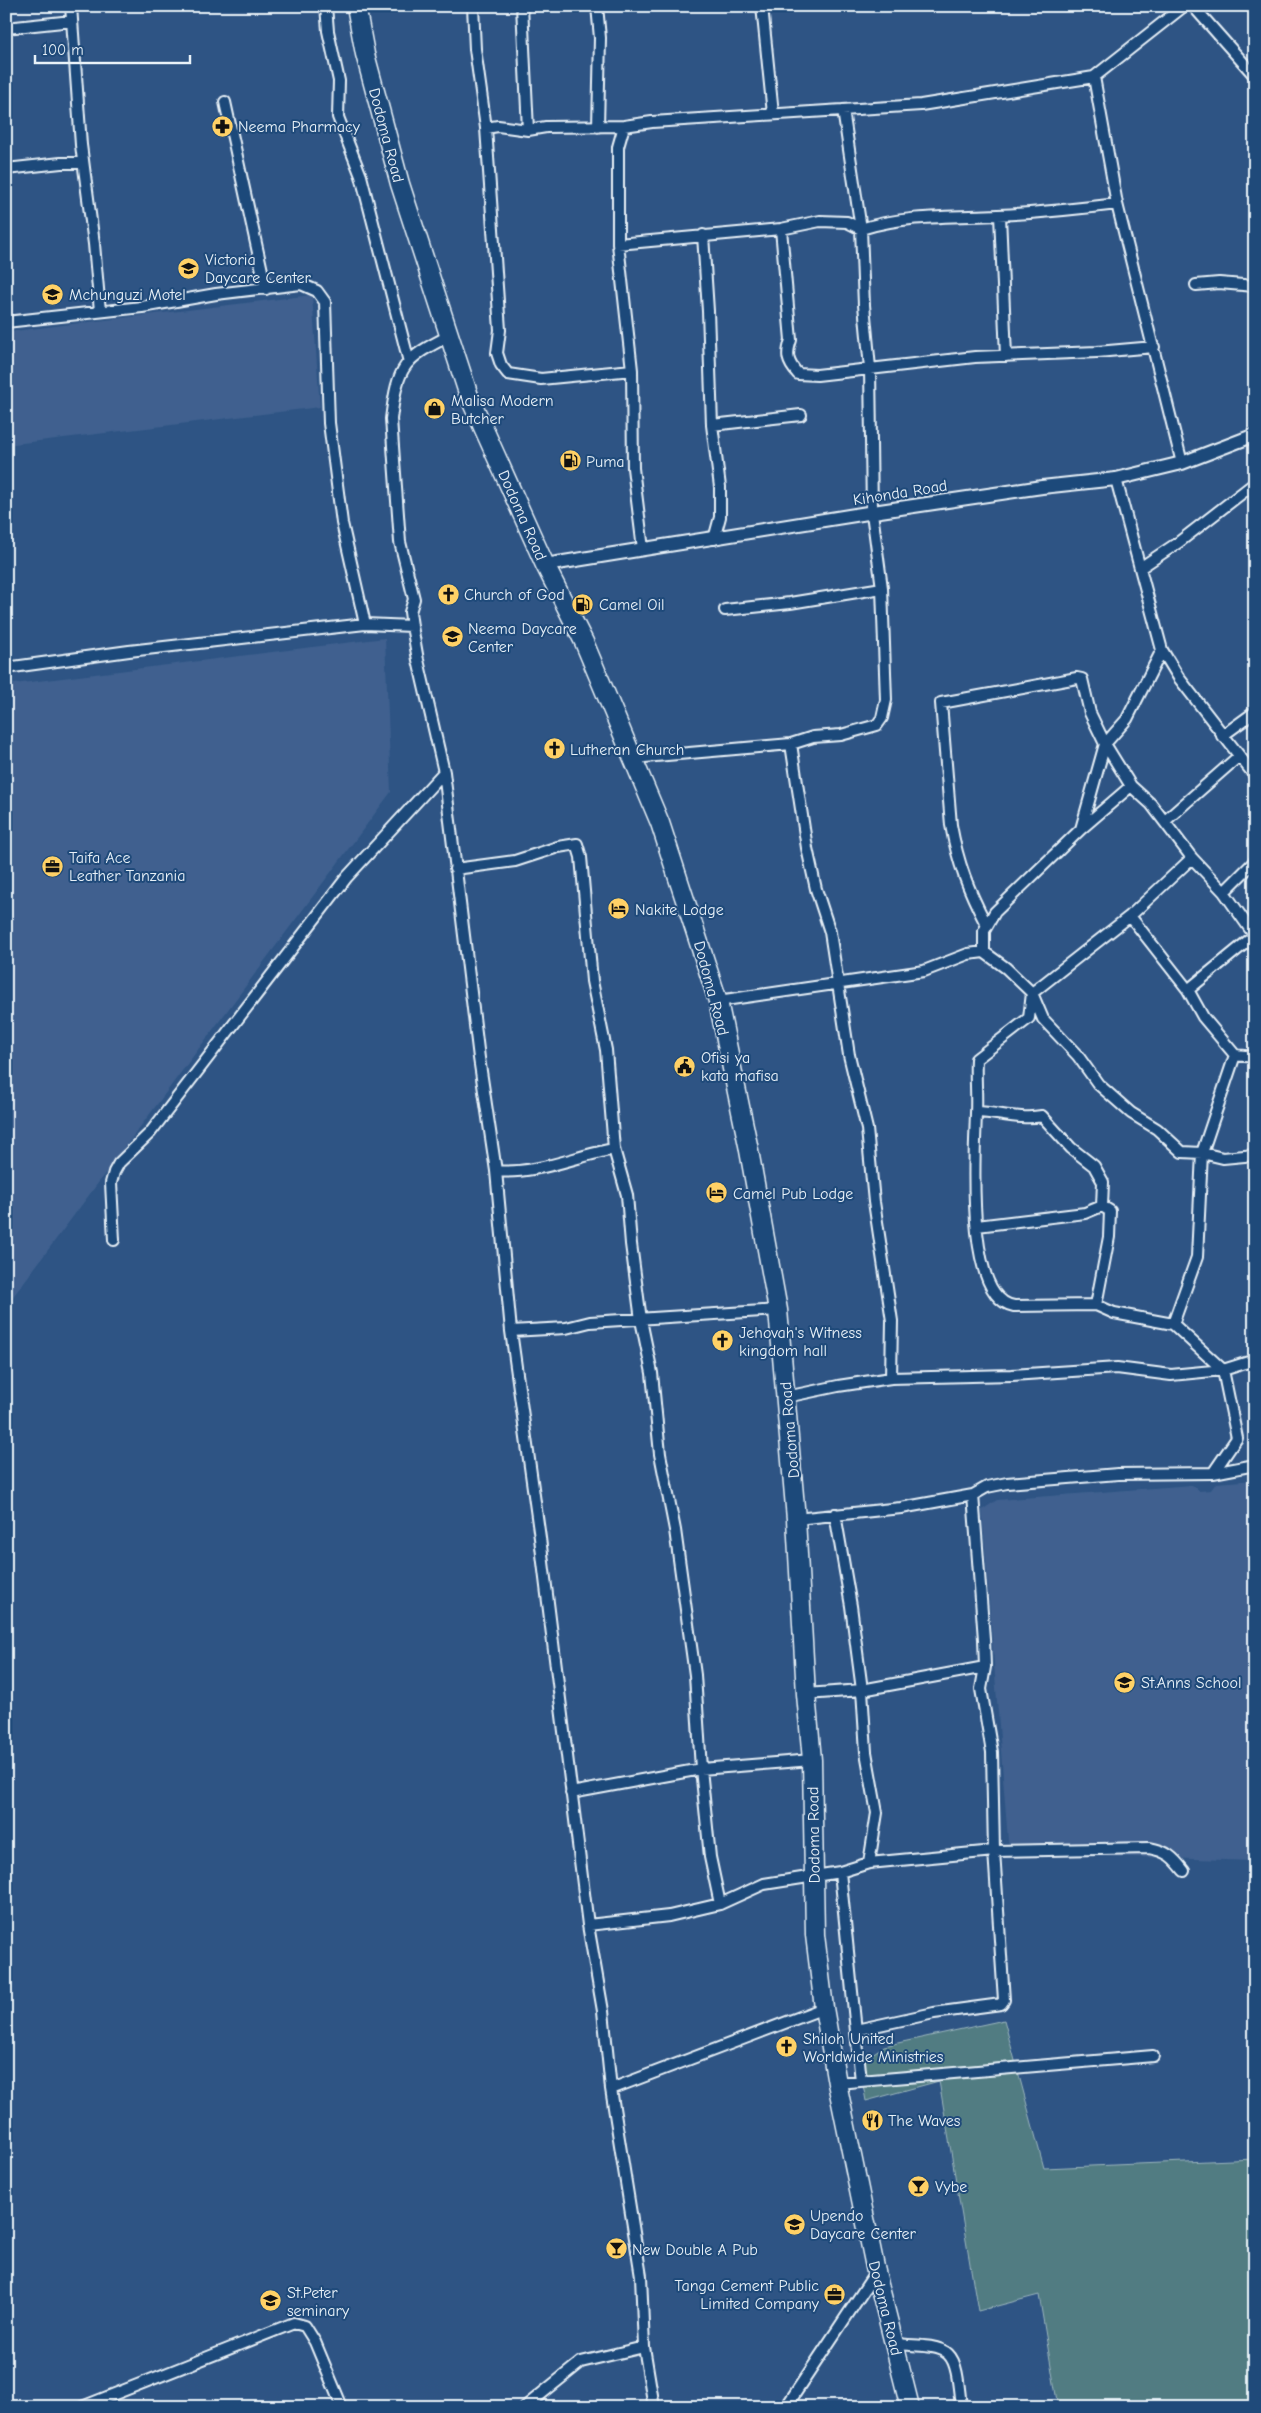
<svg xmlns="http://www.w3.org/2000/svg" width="1261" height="2413" viewBox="0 0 1261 2413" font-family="'Comic Neue',sans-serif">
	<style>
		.built { fill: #3f618f }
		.green { fill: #517b82; stroke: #9cb6bd }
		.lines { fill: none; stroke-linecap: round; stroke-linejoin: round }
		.minor-casing { stroke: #e8f1f8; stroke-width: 14 }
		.tertiary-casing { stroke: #e8f1f8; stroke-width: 16 }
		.trunk-casing { stroke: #e8f1f8; stroke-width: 21 }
		.minor { stroke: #1f4a7a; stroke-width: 10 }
		.tertiary { stroke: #1f4a7a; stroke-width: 12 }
		.trunk { stroke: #1f4a7a; stroke-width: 18 }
		.labels { text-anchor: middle; stroke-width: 4; stroke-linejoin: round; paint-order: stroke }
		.poi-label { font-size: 16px; fill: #e8f1f8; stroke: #1f4a7a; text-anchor: start }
		.street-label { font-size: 16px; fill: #e8f1f8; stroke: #1f4a7a }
	</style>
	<rect width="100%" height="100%" fill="#2e5484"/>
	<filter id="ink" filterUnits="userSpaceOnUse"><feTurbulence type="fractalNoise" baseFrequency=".02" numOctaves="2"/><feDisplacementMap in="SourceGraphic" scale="10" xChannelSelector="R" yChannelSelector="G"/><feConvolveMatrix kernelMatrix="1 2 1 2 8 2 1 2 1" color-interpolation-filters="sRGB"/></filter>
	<g filter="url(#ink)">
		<path class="built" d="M312,295L320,407L6,445V332Z
			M385,638L391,792L6,1306V685Z
			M1255,1480V1861L1009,1853L982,1510L997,1500L1192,1485L1199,1491L1211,1490L1216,1483Z"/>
		<path class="green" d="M1004,2020L1044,2168L1255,2159V2407H1058L1039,2295L978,2311L939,2081L866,2101L859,2063L884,2046Z"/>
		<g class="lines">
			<defs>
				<path id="minor" d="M71,6L81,145L94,244L100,311
					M326,6L328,31L339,81L338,117L361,176L409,362
					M473,6L475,49L486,128L500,330L497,353L501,365L508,374L541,379L632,370
					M522,6L528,130
					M597,6L600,38L598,127
					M762,6L773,114
					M1193,6L1255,76
					M6,28L72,21
					M1094,77L1117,204L1182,463
					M225,102L266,289
					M624,126L618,147V244L632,370L633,468L643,549
					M486,128L498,126L528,130L546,127L624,126L652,122L921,105L1094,77L1184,6
					M6,169L61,163H83
					M1000,215L1006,356
					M781,229L791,340C786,355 787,362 798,374L817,375L975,357L1097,352L1154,347
					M703,235L708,311L712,425L720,487V517L714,539
					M618,244L781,229L820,221L847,222L861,229C905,215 952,217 998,215C1038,213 1077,209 1117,204
					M1196,285L1219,283L1255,286
					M6,322L142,307L216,294L301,284L317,291L325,302L329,423L342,523L365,624
					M712,425L801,415
					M1116,479L1162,650L1179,678L1255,776
					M1140,568L1179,542L1255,483
					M725,610L790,603L882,588
					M412,626L418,660L444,772L479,1058L496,1171L511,1331L540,1538L588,1925L603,2011L611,2089L641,2276L644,2347L654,2407
					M6,668L129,651L365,624L412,626L410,612L414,599L400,542L391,419C398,365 403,359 451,335
					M1222,736L1255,712
					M791,744L807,848L816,889L830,932L849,1055L867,1129L874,1202L892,1321L891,1378
					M633,758L791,744L813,737L841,735L877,725L882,718L886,700L882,588L872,513L870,368L864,305L861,229L843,110
					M1165,821L1239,756
					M1081,829L1131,786
					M455,869L515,861L558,847L577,844L581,857L592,981L606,1050L614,1149L627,1195L631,1244L641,1320L652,1373L660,1454L675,1530L695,1675L701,1769L710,1857L720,1904
					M1224,892L1255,861
					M1130,916L1188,990L1203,1017L1235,1055L1255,1057
					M986,924C968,889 958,864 951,825L941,703L1077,678L1082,679L1090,713L1105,744L1131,786L1151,804L1192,858L1224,892L1255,936
					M984,952V931L995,912L1081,829L1105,744L1127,719L1162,650
					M1188,990L1254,936
					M718,1001L924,971L968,954L984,952L1006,968L1032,993L1043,1019L1078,1056L1098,1084L1131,1113L1157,1129L1182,1152L1202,1153L1223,1158L1255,1155
					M977,1112C999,1113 1021,1120 1042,1116L1071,1148L1094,1166L1103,1182L1102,1206L1110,1211L1109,1237L1096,1305
					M496,1171C536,1175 575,1156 614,1149
					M977,1226L1085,1213L1102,1206
					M114,1240L111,1183L114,1172L119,1163L150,1133L347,877L444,772
					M1173,1324L1114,1313L1096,1305L1014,1306C964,1298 975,1150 976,1113C977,1095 975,1077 976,1059L1029,1018L1032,993L1130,916L1192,858
					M511,1331L566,1328L590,1322L778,1310
					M786,1397L838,1386L891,1378L1012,1375L1117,1368L1171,1375L1223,1370L1255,1360
					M1213,1473L1237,1438L1223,1370L1173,1324L1197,1257L1202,1153L1235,1055
					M835,1514L851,1606L862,1690L866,1752L877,1813L869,1863
					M796,1519L901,1508L973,1495L987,1487L1007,1483L1118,1474L1213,1473L1255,1465
					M806,1694L862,1690L985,1667
					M571,1793L701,1769L812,1760
					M840,1872L861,2081
					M588,1925L669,1916L720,1904L764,1884L840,1872L869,1863L994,1851L1149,1848C1167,1851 1173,1857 1184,1871
					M856,2030L934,2013L1001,2004L1004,2000L994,1851L992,1752L981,1689L985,1667L984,1639L973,1495
					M837,2083L1153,2056
					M611,2089L824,2008
					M894,2344C954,2347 955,2346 961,2407
					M82,2407L294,2323L305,2326L315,2342L342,2407
					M525,2407L581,2362L644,2347
					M786,2407L876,2272"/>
				<path id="tertiary" d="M545,565L880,511L1042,487L1116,479L1182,463L1255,435"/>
				<path id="trunk" d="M356,6L365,54L400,184L469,396L545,565L584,642L660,823L718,1001L748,1145L778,1310L796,1519L806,1694L812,1760L815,1935L824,2008L837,2083L876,2272L910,2407"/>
			</defs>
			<use href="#minor" class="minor-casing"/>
			<use href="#tertiary" class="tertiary-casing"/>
			<use href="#trunk" class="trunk-casing"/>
			<use href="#minor" class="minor"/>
			<use href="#tertiary" class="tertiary"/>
			<use href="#trunk" class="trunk"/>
		</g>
	</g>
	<defs>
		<symbol id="pharmacy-disc" viewBox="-11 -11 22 22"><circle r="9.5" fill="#ffd166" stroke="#1f4a7a"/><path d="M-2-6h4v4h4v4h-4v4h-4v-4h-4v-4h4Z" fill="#111"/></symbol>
		<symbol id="school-disc" viewBox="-11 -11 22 22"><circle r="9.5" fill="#ffd166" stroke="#1f4a7a"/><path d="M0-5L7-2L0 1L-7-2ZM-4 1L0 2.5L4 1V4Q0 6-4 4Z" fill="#111"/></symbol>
		<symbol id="shop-disc" viewBox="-11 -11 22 22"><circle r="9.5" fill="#ffd166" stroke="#1f4a7a"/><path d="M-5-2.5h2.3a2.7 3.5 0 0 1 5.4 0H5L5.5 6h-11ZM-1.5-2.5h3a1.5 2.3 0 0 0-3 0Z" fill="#111"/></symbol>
		<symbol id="fuel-disc" viewBox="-11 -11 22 22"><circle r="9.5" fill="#ffd166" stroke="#1f4a7a"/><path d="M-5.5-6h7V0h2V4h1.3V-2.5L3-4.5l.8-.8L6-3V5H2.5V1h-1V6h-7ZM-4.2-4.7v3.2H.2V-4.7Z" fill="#111"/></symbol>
		<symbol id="church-disc" viewBox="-11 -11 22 22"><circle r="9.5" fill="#ffd166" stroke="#1f4a7a"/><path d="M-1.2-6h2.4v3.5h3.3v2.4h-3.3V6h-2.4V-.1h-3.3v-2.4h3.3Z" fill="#111"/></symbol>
		<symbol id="office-disc" viewBox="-11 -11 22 22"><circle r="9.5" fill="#ffd166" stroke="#1f4a7a"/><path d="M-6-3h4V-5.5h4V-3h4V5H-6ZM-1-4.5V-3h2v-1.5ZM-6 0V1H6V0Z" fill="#111"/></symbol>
		<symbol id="hotel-disc" viewBox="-11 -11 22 22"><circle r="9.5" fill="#ffd166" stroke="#1f4a7a"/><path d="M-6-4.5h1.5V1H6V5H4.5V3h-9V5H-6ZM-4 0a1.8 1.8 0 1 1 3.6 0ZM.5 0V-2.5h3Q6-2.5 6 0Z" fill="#111"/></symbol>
		<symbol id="civic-disc" viewBox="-11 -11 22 22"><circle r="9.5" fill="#ffd166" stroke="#1f4a7a"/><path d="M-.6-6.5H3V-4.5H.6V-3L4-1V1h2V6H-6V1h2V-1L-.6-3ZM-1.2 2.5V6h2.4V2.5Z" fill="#111"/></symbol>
		<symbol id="restaurant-disc" viewBox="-11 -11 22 22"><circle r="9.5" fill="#ffd166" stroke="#1f4a7a"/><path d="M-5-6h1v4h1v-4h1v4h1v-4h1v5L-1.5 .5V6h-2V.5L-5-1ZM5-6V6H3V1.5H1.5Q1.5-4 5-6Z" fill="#111"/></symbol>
		<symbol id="bar-disc" viewBox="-11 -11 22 22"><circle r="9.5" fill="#ffd166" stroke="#1f4a7a"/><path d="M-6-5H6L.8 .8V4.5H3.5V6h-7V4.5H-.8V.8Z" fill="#111"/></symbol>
	</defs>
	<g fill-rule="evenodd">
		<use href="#pharmacy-disc" x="210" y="114" width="25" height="25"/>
		<use href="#school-disc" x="176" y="256" width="25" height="25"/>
		<use href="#school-disc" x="40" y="282" width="25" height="25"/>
		<use href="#shop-disc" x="422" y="396" width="25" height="25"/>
		<use href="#fuel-disc" x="558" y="448" width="25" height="25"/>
		<use href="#church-disc" x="436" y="582" width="25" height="25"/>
		<use href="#fuel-disc" x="570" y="592" width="25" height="25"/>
		<use href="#school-disc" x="440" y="624" width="25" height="25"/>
		<use href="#church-disc" x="542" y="736" width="25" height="25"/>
		<use href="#office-disc" x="40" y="854" width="25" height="25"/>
		<use href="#hotel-disc" x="606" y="896" width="25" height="25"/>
		<use href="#civic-disc" x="672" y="1054" width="25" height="25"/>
		<use href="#hotel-disc" x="704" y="1180" width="25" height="25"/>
		<use href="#church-disc" x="710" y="1328" width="25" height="25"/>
		<use href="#school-disc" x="1112" y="1670" width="25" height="25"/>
		<use href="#church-disc" x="774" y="2034" width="25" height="25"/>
		<use href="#restaurant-disc" x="860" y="2108" width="25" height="25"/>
		<use href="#bar-disc" x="906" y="2174" width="25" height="25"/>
		<use href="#school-disc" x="782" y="2212" width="25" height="25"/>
		<use href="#bar-disc" x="604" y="2236" width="25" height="25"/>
		<use href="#office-disc" x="822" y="2282" width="25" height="25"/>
		<use href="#school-disc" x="258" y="2288" width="25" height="25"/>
	</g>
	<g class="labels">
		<g class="poi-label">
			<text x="238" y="132">Neema Pharmacy</text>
			<text x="205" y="265">Victoria<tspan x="205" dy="18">Daycare Center</tspan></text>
			<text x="69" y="300">Mchunguzi Motel</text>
			<text x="451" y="406">Malisa Modern<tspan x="451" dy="18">Butcher</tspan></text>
			<text x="586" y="467">Puma</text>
			<text x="464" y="600">Church of God</text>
			<text x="599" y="610">Camel Oil</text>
			<text x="468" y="634">Neema Daycare<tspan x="468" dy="18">Center</tspan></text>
			<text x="570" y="755">Lutheran Church</text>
			<text x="69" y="863">Taifa Ace<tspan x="69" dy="18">Leather Tanzania</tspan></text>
			<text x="635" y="915">Nakite Lodge</text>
			<text x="701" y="1063">Ofisi ya<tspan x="701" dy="18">kata mafisa</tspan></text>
			<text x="733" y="1199">Camel Pub Lodge</text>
			<text x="739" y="1338">Jehovah's Witness<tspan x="739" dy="18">kingdom hall</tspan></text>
			<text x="1141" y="1688">St.Anns School</text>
			<text x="803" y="2044">Shiloh United<tspan x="803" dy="18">Worldwide Ministries</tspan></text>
			<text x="888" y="2126">The Waves</text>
			<text x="935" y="2192">Vybe</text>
			<text x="810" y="2221">Upendo<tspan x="810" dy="18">Daycare Center</tspan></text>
			<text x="632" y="2255">New Double A Pub</text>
			<text x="819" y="2291" text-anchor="end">Tanga Cement Public<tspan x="819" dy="18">Limited Company</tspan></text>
			<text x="287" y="2298">St.Peter<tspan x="287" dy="18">seminary</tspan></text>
		</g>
		<g class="street-label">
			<text transform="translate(387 135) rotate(75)" y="6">Dodoma Road</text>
			<text transform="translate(900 492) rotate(-9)" y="6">Kihonda Road</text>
			<text transform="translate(523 515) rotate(66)" y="6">Dodoma Road</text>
			<text transform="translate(712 988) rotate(75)" y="6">Dodoma Road</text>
			<text transform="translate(789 1430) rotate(-95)" y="6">Dodoma Road</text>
			<text transform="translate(813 1835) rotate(-91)" y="6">Dodoma Road</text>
			<text transform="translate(886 2308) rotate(76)" y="6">Dodoma Road</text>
		</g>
	</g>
	<rect width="1261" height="2413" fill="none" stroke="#1f4a7a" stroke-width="25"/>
	<rect x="12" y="12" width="1236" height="2388" fill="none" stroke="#e8f1f8" stroke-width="2" filter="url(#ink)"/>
	<path d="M35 55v8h155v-8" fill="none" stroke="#e8f1f8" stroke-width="2.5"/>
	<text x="42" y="55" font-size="15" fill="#e8f1f8" stroke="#1f4a7a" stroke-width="4" paint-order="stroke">100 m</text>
</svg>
